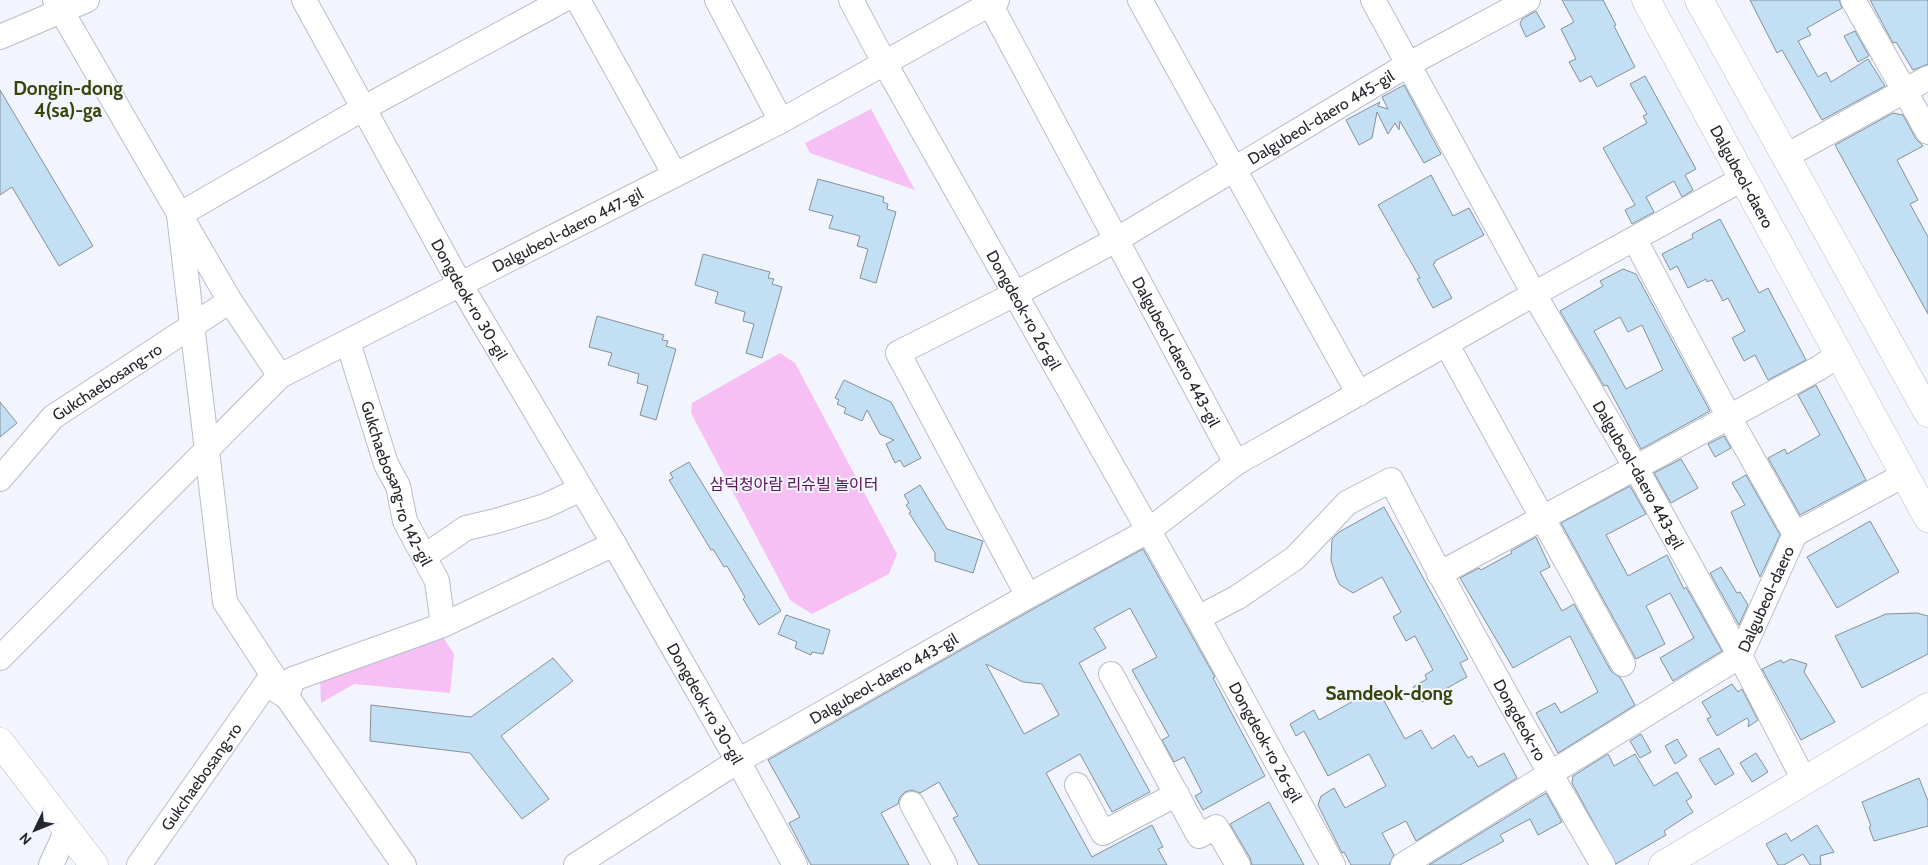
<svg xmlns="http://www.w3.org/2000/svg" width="1928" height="865" viewBox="0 0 1928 865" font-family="Cabin,'Noto Sans KR',sans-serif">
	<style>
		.green { fill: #f6c0f4 }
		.building { fill: #c2dff4; stroke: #859098; fill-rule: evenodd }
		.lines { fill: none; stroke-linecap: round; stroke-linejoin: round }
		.minor-casing { stroke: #b8bdc9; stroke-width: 26 }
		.major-casing { stroke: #b8bdc9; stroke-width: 29 }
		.minor { stroke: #fff; stroke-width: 24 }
		.major { stroke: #fff; stroke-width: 28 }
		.labels { text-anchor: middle; stroke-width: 4; stroke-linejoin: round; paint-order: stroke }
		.street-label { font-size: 16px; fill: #25272c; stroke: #f2f5fd }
		.park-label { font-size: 16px; fill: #5a125a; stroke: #f2f5fd }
		.quarter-label { font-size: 19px; font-weight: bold; fill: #37440a; stroke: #f2f5fd }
	</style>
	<rect width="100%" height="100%" fill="#f2f5fd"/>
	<path class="green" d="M871,109L915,190L810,153L805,143Z
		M780,353L795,363L897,554L889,574L812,614L790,600L691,413L692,403Z
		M437,628L454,654L450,693L354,684L321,703L320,678Z"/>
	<path class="building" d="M1562,0H1603L1616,25L1614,26L1635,67L1597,87L1591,76L1580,82L1569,62L1576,59L1561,29L1574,22Z
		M1750,0H1839L1842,8L1807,28L1811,35L1798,41L1818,77L1826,72L1831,82L1868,59L1885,86L1822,120L1782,50L1777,53Z
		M1870,0H1928V64L1913,70L1896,42L1893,43Z
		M1536,11L1545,27L1526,37L1520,24L1522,19Z
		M1855,31L1869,56L1858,62L1844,36Z
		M1645,76L1696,169L1685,175L1693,190L1682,197L1674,181L1646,197L1654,212L1632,224L1625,210L1635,205L1603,148L1647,123L1643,116L1647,114L1630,84Z
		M1404,85L1441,154L1424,163L1400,121L1399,130L1395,123L1388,134L1377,112L1372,138L1359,145L1346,120L1380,102L1378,106L1388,109L1382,97Z
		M0,90L93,246L59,266L12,187L0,195Z
		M1893,113L1903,115L1916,139L1923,146L1897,160L1918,200L1910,204L1928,237V314L1835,145Z
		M1431,175L1453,216L1469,208L1484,235L1435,261V263L1433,264L1452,298L1433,308L1417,279L1420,278L1378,205Z
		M818,179L884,197L883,202L888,204L887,209L896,212L876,283L860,278L868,249L857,246L860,236L829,228L833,216L809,210Z
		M1720,219L1759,293L1768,288L1806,360L1768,380L1755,355L1744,361L1732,338L1745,331L1728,298L1723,301L1712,280L1707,282L1706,279L1688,288L1677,266L1670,270L1662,254L1693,238L1692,234Z
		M703,254L770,272L768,278L774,279L772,284L782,287L762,358L746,353L754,324L743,321L745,312L715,303L718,292L695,285Z
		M1623,269L1636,274L1710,411L1641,449L1607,385L1604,386L1560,311L1603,286L1600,281ZM1620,317L1628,332L1642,325L1663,370L1626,389L1594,331Z
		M597,316L664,335L662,340L668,341L666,346L676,349L656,420L640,415L648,386L637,383L639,374L608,365L612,353L589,347Z
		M844,380L891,402L921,458L904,467L900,460L895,463L886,444L894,440L880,434L867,410L862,421L844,413L846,408L837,404L839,400L835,398Z
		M1816,385L1866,480L1800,515L1768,458L1785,449L1787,454L1820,435L1798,395Z
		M0,402L17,423L0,437Z
		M1724,436L1731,448L1715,457L1708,444Z
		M1681,459L1698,488L1671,503L1654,473Z
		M689,462L781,611L759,625L743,599L745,597L727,566L724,567L713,549L711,550L669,480L673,478L670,473Z
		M1746,475L1780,535L1760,577L1731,512L1745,505L1732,483Z
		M920,485L947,529L983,541L973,573L935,561V553L909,513L911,512L906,505L909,503L904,495Z
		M1630,486L1646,514L1606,535L1628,576L1667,555L1684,589L1686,587L1722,651L1673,681L1660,658L1694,638L1670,593L1646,606L1665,644L1636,659L1561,523Z
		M1384,507L1468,659L1460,663L1467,677L1422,702L1413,687L1427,679L1425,675L1433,670L1415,636L1406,641L1393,617L1401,612L1382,577L1353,593L1340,585L1336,577L1331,560L1332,539L1339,532Z
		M1870,521L1899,572L1837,608L1807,557Z
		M1536,537L1550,567L1540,572L1562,611L1574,604L1611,671L1616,675L1620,677L1635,705L1558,753L1536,713L1555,703L1561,713L1598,692L1570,636L1513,668L1460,578L1479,568L1481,570L1512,553L1511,551Z
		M1143,549L1215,677L1213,678L1265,776L1203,810L1195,796L1202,792L1184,757L1174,762L1162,740L1169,736L1132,670L1157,657L1130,608L1094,628L1106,648L1079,663L1150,792L1112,812L1080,754L1046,773L1092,857L1152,825L1163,847L1158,849L1167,865H979L953,818L958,816L939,782L920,793L912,790L905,792L900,797L898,804L881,813L909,865H811L789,823L800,817L768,760L1035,608ZM986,664L1023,682L1042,684L1059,715L1024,734Z
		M1721,567L1737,593L1740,592L1748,605L1739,625L1710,573Z
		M1917,613L1928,616V654L1862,688L1835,636L1886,614Z
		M786,615L830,630L823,654L812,652L811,655L795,648L797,642L778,634Z
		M553,658L573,681L501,736L549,799L522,819L470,753L370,741L371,705L471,717Z
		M1791,659L1807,664L1804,672L1835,722L1801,740L1762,669L1781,660L1783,663Z
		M1732,684L1738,692L1742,689L1758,720L1748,727L1749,721L1747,718L1717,736L1707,719L1711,717L1702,702Z
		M1377,688L1405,739L1421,730L1432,749L1454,735L1468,758L1472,756L1478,767L1504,753L1517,778L1416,841L1406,821L1382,833L1394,855L1389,865H1351L1344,852L1342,853L1318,805L1321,796L1334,788L1345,808L1386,786L1369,754L1328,776L1304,731L1296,736L1290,724L1314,710L1319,720Z
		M1641,734L1651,752L1640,758L1630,741Z
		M1677,739L1687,756L1675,764L1665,746Z
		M1719,748L1734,774L1715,785L1699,759Z
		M1756,753L1768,772L1752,782L1740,763Z
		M1608,754L1614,766L1635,754L1654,786L1677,772L1692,797L1686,801L1693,812L1664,831L1666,835L1616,864L1572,783L1573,776Z
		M1919,778L1928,801V826L1874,841L1869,827L1871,826L1862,802Z
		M1546,793L1562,822L1538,835L1530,819L1500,835L1504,841L1460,865H1429Z
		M1269,802L1304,865H1252L1250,858L1230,824Z
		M1817,825L1834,852L1820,856L1821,865H1810L1803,854L1784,865H1778L1766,844L1786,833L1791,841Z"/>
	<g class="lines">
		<defs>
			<g id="minor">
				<path d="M55,0L230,301L280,376"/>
				<path id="s1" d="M304,0L460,284L614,544L738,761L795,865"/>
				<path d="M578,0L675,175"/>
				<path d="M717,0L781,121"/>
				<path id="s2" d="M851,0L884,62L1198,618L1333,865"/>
				<path id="s3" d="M988,0L1236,463"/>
				<path d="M1140,0L1359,394"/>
				<path id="s4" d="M1373,0L1534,294L1636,468L1740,656L1804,780"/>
				<path d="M1853,0L1928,132"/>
				<path d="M0,37L87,0"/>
				<path d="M1786,156L1928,78"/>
				<path d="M1635,240L1729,417L1795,534"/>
				<path id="s5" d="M348,342L386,464L398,486L405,521L437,581L443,625"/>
				<path d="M1447,345L1623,664"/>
				<path id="s6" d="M0,479L53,417L230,301"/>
				<path d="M425,556L466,528L496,521L545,506L581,489"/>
				<path d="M1439,574L1729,417L1819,368L1840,354"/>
				<path id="s7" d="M1028,596L898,353L1015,294L1116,240L1409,64L1528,0"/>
				<path id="s8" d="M1198,618L1238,597L1295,558L1347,503L1391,480C1458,610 1529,738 1603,865"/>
				<path id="s9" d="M0,658L280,376L781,121L997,0"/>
				<path d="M1111,674L1199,836L1216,827L1238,865"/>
				<path d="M287,697L293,679L443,625L614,544"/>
				<path d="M1077,785L1103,833L1177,794"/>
				<path d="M912,804L945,865"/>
				<path d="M51,865L67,830"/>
				<path id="s10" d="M139,865L266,684L287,697"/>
				<path d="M404,865L287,697L225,602L179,215L364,108L563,0"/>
				<path id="s11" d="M576,865L738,761L1028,596L1148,531L1236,463L1534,294L1744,178"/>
				<path id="s12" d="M1403,865L1740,656L1795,534L1904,475"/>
			</g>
			<g id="major">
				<path id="s13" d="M1646,0L1928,518"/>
				<path d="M1699,0L1928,413"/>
				<path d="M0,742L94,865"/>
				<path d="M1663,865L1928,707"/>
			</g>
		</defs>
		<use href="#minor" class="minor-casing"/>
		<use href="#major" class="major-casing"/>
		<use href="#minor" class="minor"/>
		<use href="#major" class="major"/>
	</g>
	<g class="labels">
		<g class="street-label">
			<text dy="6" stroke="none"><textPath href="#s7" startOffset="760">Dalgubeol-daero 445-gil</textPath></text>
			<text dy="6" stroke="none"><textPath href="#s13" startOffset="201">Dalgubeol-daero</textPath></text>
			<text dy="6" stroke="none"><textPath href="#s9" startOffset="720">Dalgubeol-daero 447-gil</textPath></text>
			<text dy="6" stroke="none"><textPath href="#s1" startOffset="342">Dongdeok-ro 30-gil</textPath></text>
			<text dy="6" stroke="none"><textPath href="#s2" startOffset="355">Dongdeok-ro 26-gil</textPath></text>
			<text dy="6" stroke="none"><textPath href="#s3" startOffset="399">Dalgubeol-daero 443-gil</textPath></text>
			<text dy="6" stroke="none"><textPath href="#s6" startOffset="146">Gukchaebosang-ro</textPath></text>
			<text dy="6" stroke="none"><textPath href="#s4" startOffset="544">Dalgubeol-daero 443-gil</textPath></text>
			<text dy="6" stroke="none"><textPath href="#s5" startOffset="150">Gukchaebosang-ro 142-gil</textPath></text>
			<text dy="6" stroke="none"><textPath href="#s12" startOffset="459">Dalgubeol-daero</textPath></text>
			<text dy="6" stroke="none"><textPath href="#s11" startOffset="360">Dalgubeol-daero 443-gil</textPath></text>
			<text dy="6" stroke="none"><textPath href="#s1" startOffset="810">Dongdeok-ro 30-gil</textPath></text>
			<text dy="6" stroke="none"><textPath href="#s8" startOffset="512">Dongdeok-ro</textPath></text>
			<text dy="6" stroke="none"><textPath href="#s2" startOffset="850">Dongdeok-ro 26-gil</textPath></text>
			<text dy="6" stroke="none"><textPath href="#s10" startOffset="108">Gukchaebosang-ro</textPath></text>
		</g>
		<g class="park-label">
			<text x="794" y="490">삼덕청아람 리슈빌 놀이터</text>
		</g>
		<g class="quarter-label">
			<text x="68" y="95">Dongin-dong<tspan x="68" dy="22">4(sa)-ga</tspan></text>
			<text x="1389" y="700">Samdeok-dong</text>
		</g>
	</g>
	<g transform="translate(35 830) rotate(227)" stroke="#f2f5fd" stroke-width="4" paint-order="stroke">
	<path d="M0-4L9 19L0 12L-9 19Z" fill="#25272c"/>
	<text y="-8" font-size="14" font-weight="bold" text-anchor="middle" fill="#25272c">N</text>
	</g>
</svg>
